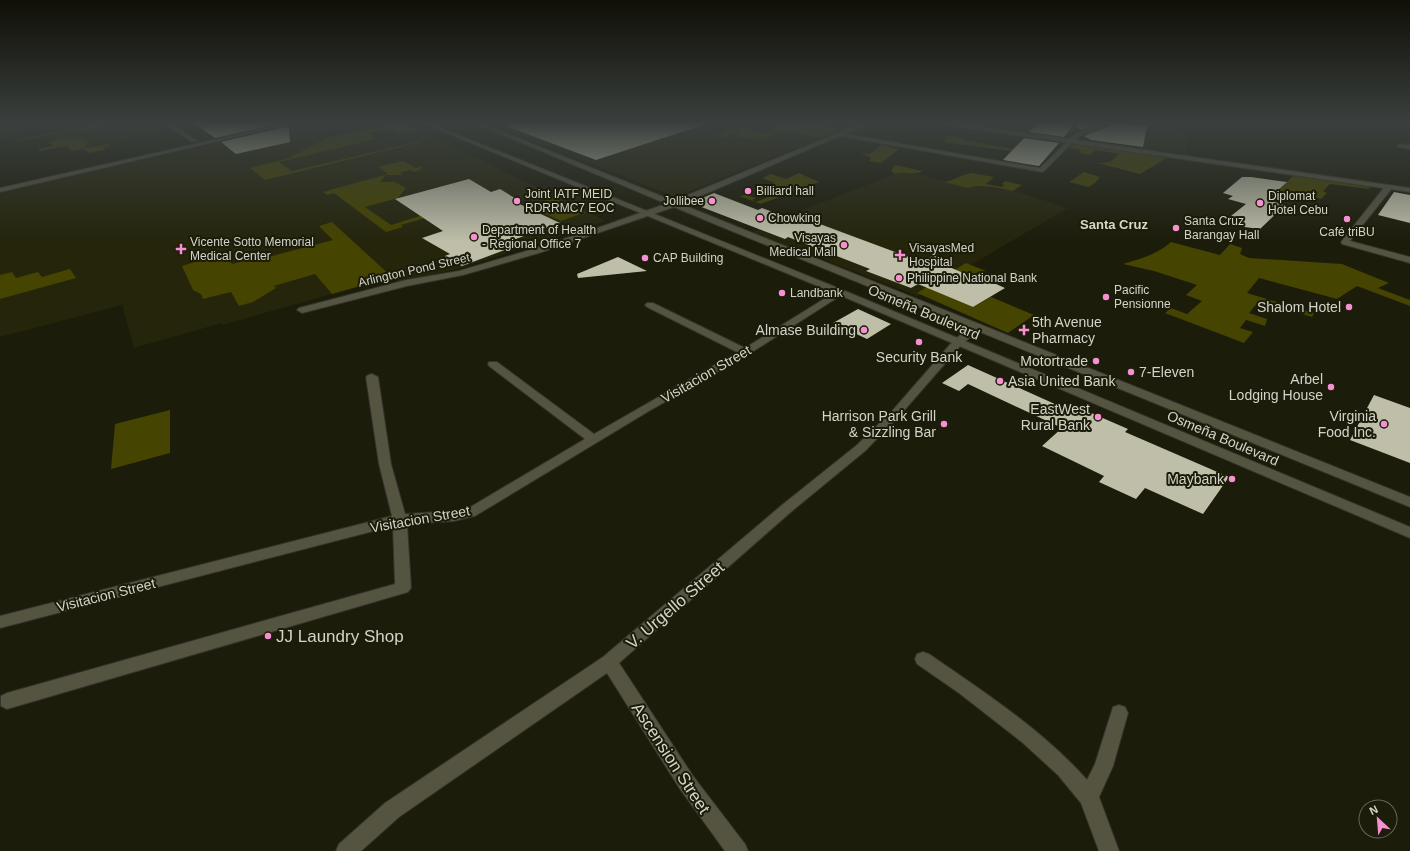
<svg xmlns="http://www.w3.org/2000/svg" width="1410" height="851" viewBox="0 0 1410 851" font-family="Helvetica,sans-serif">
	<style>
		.built { fill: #25250c }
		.green { fill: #454400 }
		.building { fill: #bfbfa9 }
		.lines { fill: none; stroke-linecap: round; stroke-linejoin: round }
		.minor-casing { stroke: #34332c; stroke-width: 2 }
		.tertiary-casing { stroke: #34332c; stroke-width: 2 }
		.secondary-casing { stroke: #34332c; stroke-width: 2 }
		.minor { fill: #545441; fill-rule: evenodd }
		.tertiary { fill: #545441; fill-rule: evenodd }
		.secondary { fill: #545441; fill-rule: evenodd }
		.poi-dot { fill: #f690d0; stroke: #1c1c0a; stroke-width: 1.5 }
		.labels { text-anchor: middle; stroke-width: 4; stroke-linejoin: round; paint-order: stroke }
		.far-poi-label { font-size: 12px; fill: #d3d4c9; stroke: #1c1c0a; text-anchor: start }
		.far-street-label { font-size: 12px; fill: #d3d4c9; stroke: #1c1c0a }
		.far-quarter-label { font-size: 13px; font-weight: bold; fill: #d9d9c3; stroke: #1c1c0a }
		.poi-label { font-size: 14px; fill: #d3d4c9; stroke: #1c1c0a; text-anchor: end }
		.street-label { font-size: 14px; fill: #d3d4c9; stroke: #1c1c0a }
		.near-street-label { font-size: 17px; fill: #d3d4c9; stroke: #1c1c0a }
		.near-poi-label { font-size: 17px; fill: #d3d4c9; stroke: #1c1c0a; text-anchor: start }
	</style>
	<rect width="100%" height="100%" fill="#1c1c0a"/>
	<path class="built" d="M0,123H40L15,138L0,140Z
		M111,123H145L160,132L72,151L51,135Z
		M487,123H858L676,197Z
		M964,123H1093L1060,136Z
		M317,124V127L329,137L372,128L369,133L376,139L419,130L606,221L457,269L399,282L392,277L222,325V323L134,348L122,305L0,337V192L285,128Z
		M1147,126L1187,132V153L1143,147Z
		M898,173L923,175L967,187L972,184L1002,187L1068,208L918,296L753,232L792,214Z"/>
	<path class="green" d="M106,123H112L98,126L101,127L78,132L75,130L18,141L16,140Z
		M388,123H406L419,130L398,134L391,129L369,133L376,139L279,162L292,171L420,141L422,142L265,180L250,168L289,158L329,137L372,128L374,130L390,124Z
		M777,123H818L827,125L826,126L841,129L819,138L784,130L763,140L737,137L738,136L735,135L742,131L737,130C730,136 725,139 715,137L727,129C737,130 742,126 752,128L748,132L767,134L772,129L775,127L772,126Z
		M69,136L74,139L82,137L88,142L85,146L87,148L108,144L110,146L103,147L105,150L88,153L84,149L72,151L66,146L40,151L38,149L53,146L49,142L58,140L56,138Z
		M948,136L964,138L963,140L1014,149L1011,151L943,142Z
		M1072,142L1170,156L1140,174L1098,163L1110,162L1119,154L1095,150L1090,155L1079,153L1081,150L1066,147Z
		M881,145L899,149L881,163L869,161L871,157L859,153L870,154Z
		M403,161L416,168L423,166L418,171L414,172L410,170L399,173L403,175H386L380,182H395L406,188L398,198L365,207L391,225L420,216L452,210L401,225L403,227L386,232L334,193L327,195L323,192L388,174L378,167Z
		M895,165L923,171C911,177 905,170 895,174L891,171Z
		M1084,172L1100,177L1095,183L1089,187L1069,182Z
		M799,173L819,182L761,204L739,196L747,195L756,198L752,200L756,202L773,195L758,189L775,183L762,178L771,174L786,179Z
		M972,173L994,177L986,184L1002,187L1004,185L1002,184L1005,181L1022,185L1013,191C1002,188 977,183 968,188L944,182C954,181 961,174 972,173Z
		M1293,176L1370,185L1369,189L1330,184L1323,191L1327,193L1321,199L1296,193L1294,195L1277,191Z
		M554,198L586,212L561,221L529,206Z
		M332,222L392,277L332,294L315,274L274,286L276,288L253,302L239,306L231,292L203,299L201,294L193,290L182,266L224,253L232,264L251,259L253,261L333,240L319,226Z
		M1171,242L1220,255L1230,244L1242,248L1240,254L1249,258L1342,264L1389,283L1378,288L1410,300V306L1357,286L1337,299L1259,278L1247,293L1314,313L1312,317L1259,301L1249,313L1267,319L1265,326L1246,320L1240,328L1253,332L1244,343L1165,313L1171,308L1187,314L1202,301L1186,295L1197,285L1154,271L1123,264C1140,259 1158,254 1171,242Z
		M966,263L986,271L978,272L976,274L985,279L982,281L975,278L963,284L952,298L973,307L991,297L1034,315L1008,333L917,293Z
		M70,269L76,278L0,299V275L12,272L16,278L38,272L42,277Z
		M170,410V453L111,469L115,424Z"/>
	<path class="building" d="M194,123H283L215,138Z
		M501,123H700V126L596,160L501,124Z
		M1038,123H1102L1080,130L1075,123L1064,137L1029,132Z
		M1114,123L1147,126L1143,147L1091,140L1084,136L1112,125Z
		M289,126L290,142L236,154L221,142Z
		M1024,138L1059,143L1039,166L1003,160Z
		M1242,177H1251L1287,182L1267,200L1285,205L1260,229L1221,224L1246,204L1228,199L1233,196L1223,193Z
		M469,179L491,192L500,189L518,200L513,201L560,223L502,244L510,248L462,266L445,256L450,254L422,238L443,231L395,199Z
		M1394,192L1410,195V223L1378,215Z
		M714,193L758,210L762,208L786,217L793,214L922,262L934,255L954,262L947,266L982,281L985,279L1005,288L973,307L918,284L911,288L866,271L870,269L788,237L785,239L691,203Z
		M618,257L647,271L578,278L577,274Z
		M858,309L891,324L867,339L833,323Z
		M968,365L1077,414L1082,409L1128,429L1125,432L1229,477L1203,514L1145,488L1136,499L1099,482L1104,476L1042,446L1062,428L968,384L959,391L942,383Z
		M1374,395L1410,408V463L1350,440Z"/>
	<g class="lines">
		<defs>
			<path id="minor" d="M862,123H869L846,134L1040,168L1069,140L1074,141L1044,171L1042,172L840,136L677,206L539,253L463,275L407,286L302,313L297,310L299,308L406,280L459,271L533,249L600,227L671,202Z
				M1400,144L1410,145V149L1398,147L1397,146Z
				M1386,185H1389L1393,187L1350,241L1410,257V263L1342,244L1341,242Z
				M840,289L843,290L845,292L843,294L749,354L649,411L475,516L454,521L407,524L411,588L408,592L7,709L1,706V696L7,693L395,584L393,526L0,628V616L392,516L379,464L366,377L368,375L372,374L378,377L391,464L405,514L454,511L467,509L585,439L489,366L488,364L489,362H497L594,434L737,352L647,307L645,305L647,303H653L745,348Z
				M923,652L929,654C984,692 1043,730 1087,780L1095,764L1113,707L1119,705L1125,707L1128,713L1113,766L1099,797L1119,851H1099L1081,803L1058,775L1023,743L959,693L917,664L915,659L917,654Z"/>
			<path id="tertiary" d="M164,123H170L197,141L192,142Z
				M942,123H955L1069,139C1080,130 1098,123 1112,123L1111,124L1080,136L1076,140L1410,188V192L945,125Z
				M977,324L981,325L982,327L981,329L962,344L901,414L865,451L792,511L619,663L693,776L745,844L748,851H725L680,789L607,673L399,817L361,851H336L339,844L385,803L603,657L782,505L857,445L893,410L954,340L973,325Z"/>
			<path id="secondary" d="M288,123H297L0,192V188Z
				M422,123H429L843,290L1410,527V538L837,294Z
				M474,123H481L723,221L1410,497V507L717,225Z"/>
		</defs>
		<use href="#minor" class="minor-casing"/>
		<use href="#tertiary" class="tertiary-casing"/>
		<use href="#secondary" class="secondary-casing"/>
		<use href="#minor" class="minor"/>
		<use href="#tertiary" class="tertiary"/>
		<use href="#secondary" class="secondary"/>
	</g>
	<linearGradient id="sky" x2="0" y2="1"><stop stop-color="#0f0f06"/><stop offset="0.51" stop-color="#3a403e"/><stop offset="1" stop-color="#3a403e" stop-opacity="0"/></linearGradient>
	<rect width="1410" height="242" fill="url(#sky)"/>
	<g class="poi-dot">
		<circle cx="748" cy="191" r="4"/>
		<circle cx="517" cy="201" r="4"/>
		<circle cx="712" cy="201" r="4"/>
		<circle cx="1260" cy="203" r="4"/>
		<circle cx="760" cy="218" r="4"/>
		<circle cx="1347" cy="219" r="4"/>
		<circle cx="1176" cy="228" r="4"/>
		<circle cx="474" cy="237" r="4"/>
		<circle cx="844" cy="245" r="4"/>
		<path d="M179 243h4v4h4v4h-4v4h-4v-4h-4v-4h4z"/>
		<path d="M898 249h4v4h4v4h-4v4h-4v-4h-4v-4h4z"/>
		<circle cx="645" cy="258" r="4"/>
		<circle cx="899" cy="278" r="4"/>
		<circle cx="782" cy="293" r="4"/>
		<circle cx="1106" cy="297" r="4"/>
		<circle cx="1349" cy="307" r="4"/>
		<circle cx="864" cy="330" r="4"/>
		<path d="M1022 324h4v4h4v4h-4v4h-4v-4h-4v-4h4z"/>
		<circle cx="919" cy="342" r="4"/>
		<circle cx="1096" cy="361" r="4"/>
		<circle cx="1131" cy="372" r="4"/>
		<circle cx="1000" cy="381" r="4"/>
		<circle cx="1331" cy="387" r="4"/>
		<circle cx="1098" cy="417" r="4"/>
		<circle cx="944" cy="424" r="4"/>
		<circle cx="1384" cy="424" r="4"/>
		<circle cx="1232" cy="479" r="4"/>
		<circle cx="268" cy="636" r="4"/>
	</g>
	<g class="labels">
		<g class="far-poi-label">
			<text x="756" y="195">Billiard hall</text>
			<text x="525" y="198">Joint IATF MEID<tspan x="525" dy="14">RDRRMC7 EOC</tspan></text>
			<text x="1268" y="200">Diplomat<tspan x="1268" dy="14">Hotel Cebu</tspan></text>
			<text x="704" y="205" text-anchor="end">Jollibee</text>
			<text x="768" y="222">Chowking</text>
			<text x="1184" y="225">Santa Cruz<tspan x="1184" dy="14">Barangay Hall</tspan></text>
			<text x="482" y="234">Department of Health<tspan x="482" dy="14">- Regional Office 7</tspan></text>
			<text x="1347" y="236" text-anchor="middle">Café triBU</text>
			<text x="836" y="242" text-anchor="end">Visayas<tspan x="836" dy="14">Medical Mall</tspan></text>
			<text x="190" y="246">Vicente Sotto Memorial<tspan x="190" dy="14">Medical Center</tspan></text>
			<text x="909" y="252">VisayasMed<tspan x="909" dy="14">Hospital</tspan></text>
			<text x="653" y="262">CAP Building</text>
			<text x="907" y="282">Philippine National Bank</text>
			<text x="1114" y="294">Pacific<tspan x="1114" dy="14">Pensionne</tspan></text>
			<text x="790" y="297">Landbank</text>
		</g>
		<g class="far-street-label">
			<text transform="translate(414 270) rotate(-13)" y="4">Arlington Pond Street</text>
		</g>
		<g class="far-quarter-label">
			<text x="1114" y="229">Santa Cruz</text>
		</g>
		<g class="poi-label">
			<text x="1341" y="312">Shalom Hotel</text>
			<text x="1032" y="327" text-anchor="start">5th Avenue<tspan x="1032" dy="16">Pharmacy</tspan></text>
			<text x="856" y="335">Almase Building</text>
			<text x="919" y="362" text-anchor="middle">Security Bank</text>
			<text x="1088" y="366">Motortrade</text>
			<text x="1139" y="377" text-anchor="start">7-Eleven</text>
			<text x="1323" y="384">Arbel<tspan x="1323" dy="16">Lodging House</tspan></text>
			<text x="1008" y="386" text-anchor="start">Asia United Bank</text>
			<text x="1090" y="414">EastWest<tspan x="1090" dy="16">Rural Bank</tspan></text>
			<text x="936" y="421">Harrison Park Grill<tspan x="936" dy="16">&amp; Sizzling Bar</tspan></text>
			<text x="1376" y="421">Virginia<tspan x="1376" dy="16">Food Inc.</tspan></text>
			<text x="1224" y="484">Maybank</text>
		</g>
		<g class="street-label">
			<text transform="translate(924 312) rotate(23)" y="5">Osmeña Boulevard</text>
			<text transform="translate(706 374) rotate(-30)" y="5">Visitacion Street</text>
			<text transform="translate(1223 438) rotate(23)" y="5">Osmeña Boulevard</text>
			<text transform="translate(420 519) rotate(-10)" y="5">Visitacion Street</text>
			<text transform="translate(106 595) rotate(-14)" y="5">Visitacion Street</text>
		</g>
		<g class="near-street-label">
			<text transform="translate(675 605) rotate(-41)" y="6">V. Urgello Street</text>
			<text transform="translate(671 758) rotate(57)" y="6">Ascension Street</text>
		</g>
		<g class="near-poi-label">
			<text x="276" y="642">JJ Laundry Shop</text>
		</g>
	</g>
	<g transform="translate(1378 819) rotate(334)"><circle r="19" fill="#1c1c0a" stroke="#656656"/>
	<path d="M0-3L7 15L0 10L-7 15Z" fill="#f690d0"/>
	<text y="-6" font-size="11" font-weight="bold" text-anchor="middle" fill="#d3d4c9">N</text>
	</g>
</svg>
